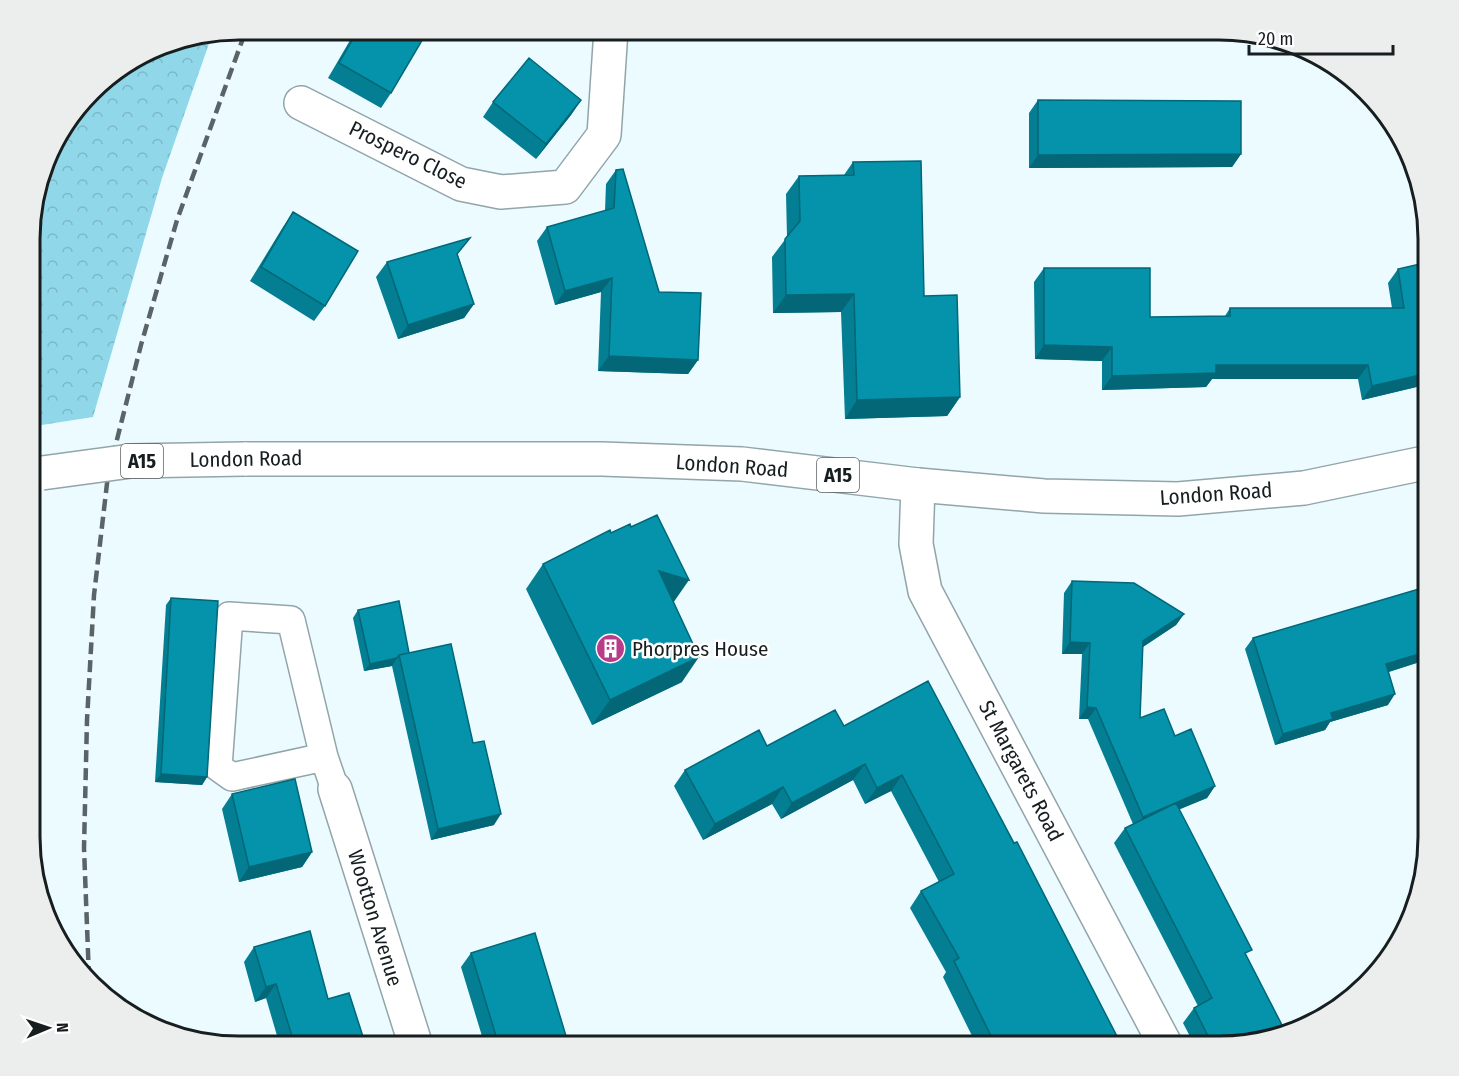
<svg xmlns="http://www.w3.org/2000/svg" width="1459" height="1076" viewBox="0 0 1459 1076" font-family="'Fira Sans Condensed',sans-serif">
	<style>
		.forest { fill: url(#forest-crowns) }
		.lines { fill: none; stroke-linecap: round; stroke-linejoin: round }
		.service-casing { stroke: #92a5a9; stroke-width: 30 }
		.minor-casing { stroke: #92a5a9; stroke-width: 36 }
		.primary-casing { stroke: #92a5a9; stroke-width: 36 }
		.service { stroke: #fff; stroke-width: 27 }
		.minor { stroke: #fff; stroke-width: 33 }
		.primary { stroke: #fff; stroke-width: 33 }
		.rail { stroke: #5a6366; stroke-width: 4.5; stroke-dasharray: 12 6; stroke-linecap: butt }
		.primary-bridge-casing { stroke: #92a5a9; stroke-width: 36; stroke-linecap: butt }
		.primary-bridge { stroke: #fff; stroke-width: 33 }
		.wall { fill: #037e92 }
		.shaded-wall { fill: #036777 }
		.building { fill: #0493aa; stroke: #036777; stroke-width: 1.5 }
		.labels { text-anchor: middle; stroke-width: 5; stroke-linejoin: round; paint-order: stroke }
		.shield { fill: #fff; stroke: #5d6263; stroke-width: 1.5 }
		.shield-label { font-size: 20px; font-weight: bold; fill: #171e20 }
		.street-label { font-size: 21px; fill: #171e20; stroke: #fff }
		.poi-label { font-size: 21px; fill: #171e20; stroke: #fff; text-anchor: start }
		.rim { fill: none; stroke: #171e20; stroke-width: 3 }
	</style>
	<defs>
		<pattern id="forest-crowns" width="20" height="18" patternUnits="userSpaceOnUse" patternTransform="scale(1.5)"><rect width="20" height="18" fill="#90d8e9"/><path d="M2 6a3 3 0 1 1 6 0M12 15a3 3 0 1 1 6 0" fill="none" stroke="#7bb9c8"/></pattern>
	</defs>
	<rect width="100%" height="100%" fill="#ebfbff"/>
	<path class="forest" d="M212,35L162,178L93,417L35,426L39,440L31,441L32,212L58,135L102,82L172,41Z"/>
	<g class="lines">
		<defs>
			<path id="service" d="M324,757L232,777L218,767L229,616L291,620L324,757L335,789"/>
			<path id="minor" d="M301,103L461,184L501,192L565,187L604,135L611,30
				M918,485L916,544L925,591L1166,1046
				M335,789L416,1046"/>
			<path id="primary" d="M244,459H602L742,464L918,485L1044,496L1178,499L1304,488L1429,462"/>
		</defs>
		<use href="#service" class="service-casing"/>
		<use href="#minor" class="minor-casing"/>
		<use href="#primary" class="primary-casing"/>
		<use href="#service" class="service"/>
		<use href="#minor" class="minor"/>
		<use href="#primary" class="primary"/>
		<path class="rail" d="M89,978L84,848L87,720L94,595L108,475L141,345L177,220L246,30"/>
		<defs>
			<path id="primary-bridge" d="M42,473L131,461L244,459"/>
		</defs>
		<use href="#primary-bridge" class="primary-bridge-casing"/>
		<use href="#primary-bridge" class="primary-bridge"/>
	</g>
	<path class="wall" d="M356,30H412L391,93L381,108L328,78Z
		M581,100L571,115L536,159L483,117L493,102Z
		M1038,100L1241,154L1232,167L1029,168V113Z
		M853,162L924,296L960,397L947,416L845,419L841,312L773,313L772,257L787,237L786,194L799,176L844,175Z
		M616,170L659,292L698,360L688,374L598,371L601,292L555,305L537,241L547,227L605,211L606,184Z
		M293,212L325,306L314,321L250,281L283,227Z
		M458,255L474,304L464,318L398,339L376,277L387,262Z
		M1429,262V384L1362,400L1358,379H1212L1206,387L1102,390V361L1035,359L1034,282L1044,268L1150,317L1225,316L1230,308H1392L1388,283L1398,269Z
		M611,533L673,602L682,682L592,725L526,589L543,564Z
		M1072,581L1184,614L1176,625L1143,647L1140,718L1175,736L1215,786L1207,798L1179,809L1247,957L1284,1029L1283,1031L1220,1046H1195L1183,1023L1194,1008L1198,1006L1114,843L1125,828L1133,824L1088,719H1079L1082,654H1062L1064,593Z
		M1429,586V659L1389,672L1388,705L1330,722L1325,730L1275,745L1245,649L1253,638Z
		M171,598L207,777L202,785L155,782L166,605Z
		M358,610L409,653L473,743L494,825L431,840L392,666L364,671L353,618Z
		M928,681L1122,1046H977L943,977L946,972L910,908L921,891L939,882L891,791L865,804L853,780L781,819L772,804L703,840L674,786L685,770L767,746L844,726Z
		M232,794L312,852L302,867L239,882L222,809Z
		M254,947L328,999L366,1046H280L266,998L255,1002L244,962Z
		M471,953L569,1046H485L461,967Z"/>
	<path class="shaded-wall" d="M581,100L571,115L536,159L546,144Z
		M1241,154L1232,167L1029,168L1038,155Z
		M612,278L601,292L555,305L565,291Z
		M854,294L841,312L773,313L786,295Z
		M474,304L464,318L398,339L408,325Z
		M1044,345L1112,347L1102,361L1035,359Z
		M609,356L698,360L688,374L598,371Z
		M1216,365H1368L1358,379H1212L1206,387L1102,390L1112,376Z
		M1429,373V384L1362,400L1372,386Z
		M960,397L947,416L845,419L857,400Z
		M659,571L689,580L671,606Z
		M1184,614L1176,625L1135,652L1143,641Z
		M1070,642L1090,643L1082,654H1062Z
		M1429,651V659L1378,675L1386,664Z
		M699,657L682,682L592,725L610,700Z
		M397,658L392,666L364,671L370,664Z
		M1395,694L1388,705L1330,722L1325,730L1275,745L1283,734L1331,713Z
		M1087,707L1096,708L1088,719H1079Z
		M865,764L853,780L781,819L792,803Z
		M161,774L207,777L202,785L155,782Z
		M902,775L891,791L865,804L877,788Z
		M1215,786L1207,798L1135,828L1143,817Z
		M783,787L772,804L703,840L715,824Z
		M501,814L494,825L431,840L438,829Z
		M312,852L302,867L239,882L249,867Z
		M276,984L266,998L255,1002L266,987Z"/>
	<path class="building" d="M358,30H412L424,37L391,93L339,63Z
		M529,58L581,100L546,144L493,102Z
		M1038,100L1241,101V154L1038,155Z
		M921,161L924,296L957,295L960,397L857,400L854,294L786,295L785,239L800,221L799,176L854,175L853,162Z
		M623,169L659,292L701,293L698,360L609,356L612,278L565,291L547,227L614,208L616,170Z
		M293,212L358,251L325,306L261,267Z
		M470,238L457,254L474,304L408,325L387,262Z
		M1429,262V373L1372,386L1368,365H1216V373L1112,376V347L1044,345V268H1150V317L1230,316V308H1404L1398,269Z
		M657,515L689,580L659,571L699,657L610,700L543,564L610,530L611,533L630,524L631,527Z
		M1072,581L1134,583L1184,614L1143,641L1140,718L1164,709L1175,736L1191,729L1215,786L1143,817L1096,708L1087,707L1090,643L1070,642Z
		M1429,586V651L1386,664L1395,694L1331,713L1333,719L1283,734L1253,638Z
		M171,598L218,601L207,777L161,774Z
		M399,601L409,653L399,655L397,658L370,664L358,610Z
		M451,644L473,743L484,741L501,814L438,829L399,655Z
		M928,681L1014,843L1017,842L1122,1046H996L954,961L959,958L921,891L954,874L902,775L877,788L865,764L792,803L783,787L715,824L685,770L759,730L767,746L835,710L844,726Z
		M295,779L312,852L249,867L232,794Z
		M1176,803L1252,950L1245,953L1284,1029L1278,1032L1220,1046H1213L1194,1008L1212,998L1125,828Z
		M310,931L328,999L349,993L366,1046H295L276,984L266,987L254,947Z
		M535,933L569,1046H499L471,953Z"/>
	<defs>
		<symbol id="building-disc" viewBox="-11 -11 22 22"><circle r="9.5" fill="#b93c8b" stroke="#fff"/><path d="M-4-6H4V6H1V3H-1V6H-4ZM-2.5-4.3h1.7v1.8h-1.7ZM.8-4.3h1.7v1.8H.8ZM-2.5-1h1.7V.8h-1.7ZM.8-1h1.7V.8H.8Z" fill="#fff"/></symbol>
	</defs>
	<g fill-rule="evenodd">
		<use href="#building-disc" x="594" y="632" width="33" height="33"/>
	</g>
	<g class="labels">
		<g class="shield">
			<rect x="121" y="444" width="42" height="34" rx="4.5"/>
			<rect x="817" y="458" width="42" height="34" rx="4.5"/>
		</g>
		<g class="shield-label">
			<text x="142" y="468">A15</text>
			<text x="838" y="482">A15</text>
		</g>
		<g class="street-label">
			<text transform="translate(408 155) rotate(26)" y="7">Prospero Close</text>
			<text transform="translate(246 459) rotate(-1)" y="7">London Road</text>
			<text transform="translate(732 466) rotate(4)" y="7">London Road</text>
			<text transform="translate(1216 494) rotate(-4)" y="7">London Road</text>
			<text transform="translate(1021 771) rotate(62)" y="7">St Margarets Road</text>
			<text transform="translate(375 918) rotate(73)" y="7">Wootton Avenue</text>
		</g>
		<g class="poi-label">
			<text x="632" y="656">Phorpres House</text>
		</g>
	</g>
	<path d="M0 0H1459V1076H0ZM239 40H1219A199 199 0 0 1 1418 239V837A199 199 0 0 1 1219 1036H239A199 199 0 0 1 40 837V239A199 199 0 0 1 239 40Z" fill="#eceded" fill-rule="evenodd"/>
	<path class="rim" d="M239 40H1219A199 199 0 0 1 1418 239V837A199 199 0 0 1 1219 1036H239A199 199 0 0 1 40 837V239A199 199 0 0 1 239 40Z"/>
	<g transform="translate(48 1028) rotate(88)" stroke="#ffffff" stroke-width="4.5" paint-order="stroke">
	<path d="M0-4.5L10 22L0 15L-10 22Z" fill="#171e20"/>
	<text y="-9" font-size="16" font-weight="bold" text-anchor="middle" fill="#171e20">N</text>
	</g>
	<path d="M1249 45v9h144v-9" fill="none" stroke="#171e20" stroke-width="3"/>
	<text x="1258" y="45" font-size="18" fill="#171e20" stroke="#ffffff" stroke-width="4.5" paint-order="stroke">20 m</text>
</svg>
